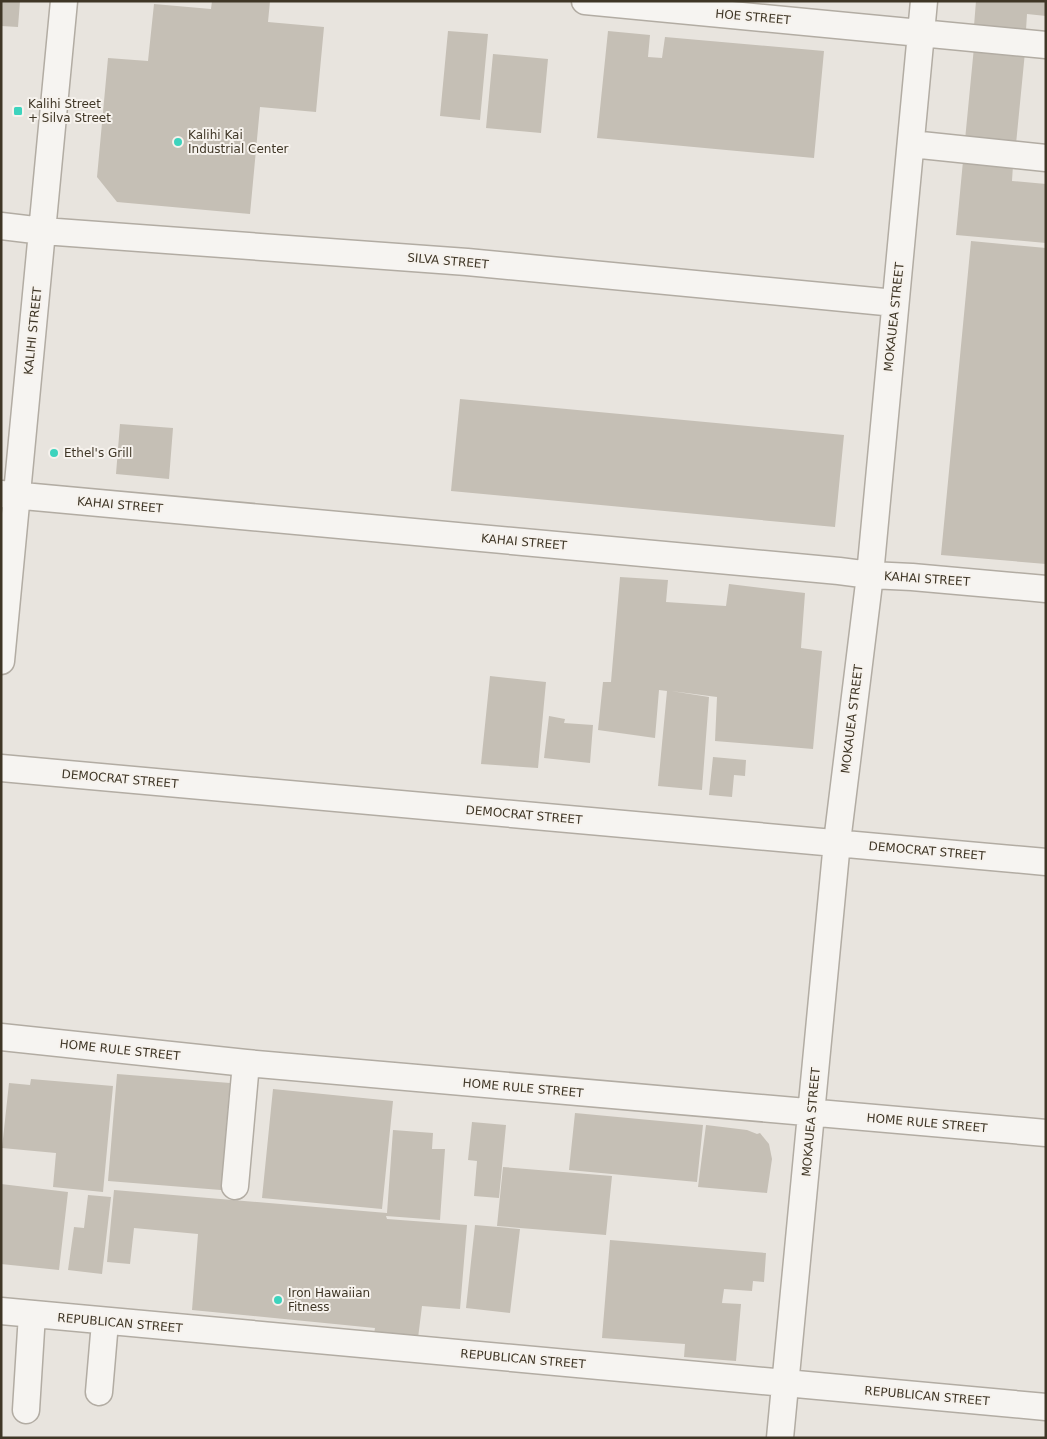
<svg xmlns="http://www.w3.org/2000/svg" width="1047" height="1439" viewBox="0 0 1047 1439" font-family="'DejaVu Sans',sans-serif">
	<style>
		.building { fill: #c5bfb5 }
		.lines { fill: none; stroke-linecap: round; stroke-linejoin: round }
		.minor-casing { stroke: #b2aca3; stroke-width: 29 }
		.minor { stroke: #f6f4f1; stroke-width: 26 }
		.poi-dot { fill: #3dd3bd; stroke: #f6f2ed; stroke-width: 2 }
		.labels { text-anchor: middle; stroke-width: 4; stroke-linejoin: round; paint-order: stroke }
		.street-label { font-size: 12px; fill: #3f3626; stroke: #f6f2ed }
		.poi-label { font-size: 12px; fill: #3f3626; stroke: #f6f2ed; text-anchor: start }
	</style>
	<rect width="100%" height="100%" fill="#e8e4de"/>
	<path class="building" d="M1,1H20L18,27L1,26Z
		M212,1H270L268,22L324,27L316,112L260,107L250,214L117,202L97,177L108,58L148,61L154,4L211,9Z
		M976,1H1046V16L1027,14L1026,30L974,26Z
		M448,31L488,34L480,120L440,116Z
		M608,31L650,35L648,57L662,58L665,37L824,51L814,158L597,138Z
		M974,47L1025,52L1016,144L965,140Z
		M493,54L548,59L541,133L486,128Z
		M963,161L1013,165L1012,181L1046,184V243L956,235Z
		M971,241L1046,248V564L941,555Z
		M460,399L844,435L835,527L451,491Z
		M120,424L173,428L169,479L116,474Z
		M620,577L668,580L666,602L726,606L729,584L805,593L801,648L822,651L813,749L715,741L717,697L671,691L709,697L702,790L658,786L667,691L659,690L655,738L598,730L603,682H611Z
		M490,676L546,682L538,768L481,764Z
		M549,716L565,719L564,723L593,725L590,763L544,758Z
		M713,757L746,760L745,776L734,775L732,797L709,795Z
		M117,1074L230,1083L221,1190L108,1181Z
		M31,1079L113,1086L103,1192L53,1187L56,1153L2,1148L9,1083L30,1085Z
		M273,1089L393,1101L382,1209L262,1198Z
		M575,1113L703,1125L697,1182L569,1170Z
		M472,1122L506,1125L499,1198L474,1196L477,1161L468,1160Z
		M706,1125L747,1130L757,1134L760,1133L769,1144L772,1159L767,1193L698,1187Z
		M393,1130L433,1133L432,1149H445L440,1220L386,1216L387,1219L467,1225L460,1309L422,1306L418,1338L374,1334L375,1328L192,1310L198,1234L134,1228L130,1264L107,1262L114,1190L387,1213Z
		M503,1167L612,1176L606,1235L497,1226Z
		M1,1184L68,1192L59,1270L1,1264Z
		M88,1195L111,1197L102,1274L68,1270L74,1227L84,1228Z
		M475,1225L520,1229L510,1313L466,1308Z
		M610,1240L766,1253L764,1282L753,1281L752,1291L724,1289L722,1303L741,1304L736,1361L684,1357L685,1344L602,1338Z"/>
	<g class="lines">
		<defs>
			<path id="minor" d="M585,1L1046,45
				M911,144L1046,158
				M1,226L43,231L467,262L895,303
				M1,494L839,571L870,575L912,577L1046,589
				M1,661L64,1
				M1,768L1046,862
				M1,1037L246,1063L1046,1133
				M235,1186L246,1063
				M1,1311L1046,1407
				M99,1392L105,1322
				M26,1410L32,1314
				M780,1438L837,842L870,575L924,1"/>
		</defs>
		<use href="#minor" class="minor-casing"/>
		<use href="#minor" class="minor"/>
	</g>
	<g class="poi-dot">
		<rect x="13" y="106" width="10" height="10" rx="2.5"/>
		<circle cx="178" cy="142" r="5"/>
		<circle cx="54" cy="453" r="5"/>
		<circle cx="278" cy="1300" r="5"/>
	</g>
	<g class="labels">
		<g class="street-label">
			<text transform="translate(753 17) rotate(5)" y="4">HOE STREET</text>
			<text transform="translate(448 261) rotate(5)" y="4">SILVA STREET</text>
			<text transform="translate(894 317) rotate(-84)" y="4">MOKAUEA STREET</text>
			<text transform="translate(33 331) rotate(-84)" y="4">KALIHI STREET</text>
			<text transform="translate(120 505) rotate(5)" y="4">KAHAI STREET</text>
			<text transform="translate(524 542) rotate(5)" y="4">KAHAI STREET</text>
			<text transform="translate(927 579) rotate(4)" y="4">KAHAI STREET</text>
			<text transform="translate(852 719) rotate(-83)" y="4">MOKAUEA STREET</text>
			<text transform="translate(120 779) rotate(5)" y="4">DEMOCRAT STREET</text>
			<text transform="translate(524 815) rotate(5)" y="4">DEMOCRAT STREET</text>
			<text transform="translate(927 851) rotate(5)" y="4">DEMOCRAT STREET</text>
			<text transform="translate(120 1050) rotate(6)" y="4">HOME RULE STREET</text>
			<text transform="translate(523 1088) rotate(5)" y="4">HOME RULE STREET</text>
			<text transform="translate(811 1122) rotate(-85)" y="4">MOKAUEA STREET</text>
			<text transform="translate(927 1123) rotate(5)" y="4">HOME RULE STREET</text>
			<text transform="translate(120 1323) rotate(5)" y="4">REPUBLICAN STREET</text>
			<text transform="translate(523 1359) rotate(5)" y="4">REPUBLICAN STREET</text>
			<text transform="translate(927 1396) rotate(5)" y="4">REPUBLICAN STREET</text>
		</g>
		<g class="poi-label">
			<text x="28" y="108">Kalihi Street<tspan x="28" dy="14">+ Silva Street</tspan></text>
			<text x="188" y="139">Kalihi Kai<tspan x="188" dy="14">Industrial Center</tspan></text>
			<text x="64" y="457">Ethel's Grill</text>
			<text x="288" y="1297">Iron Hawaiian<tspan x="288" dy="14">Fitness</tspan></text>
		</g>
	</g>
	<rect width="1047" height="1439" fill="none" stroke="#3f3626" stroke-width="5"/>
</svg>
